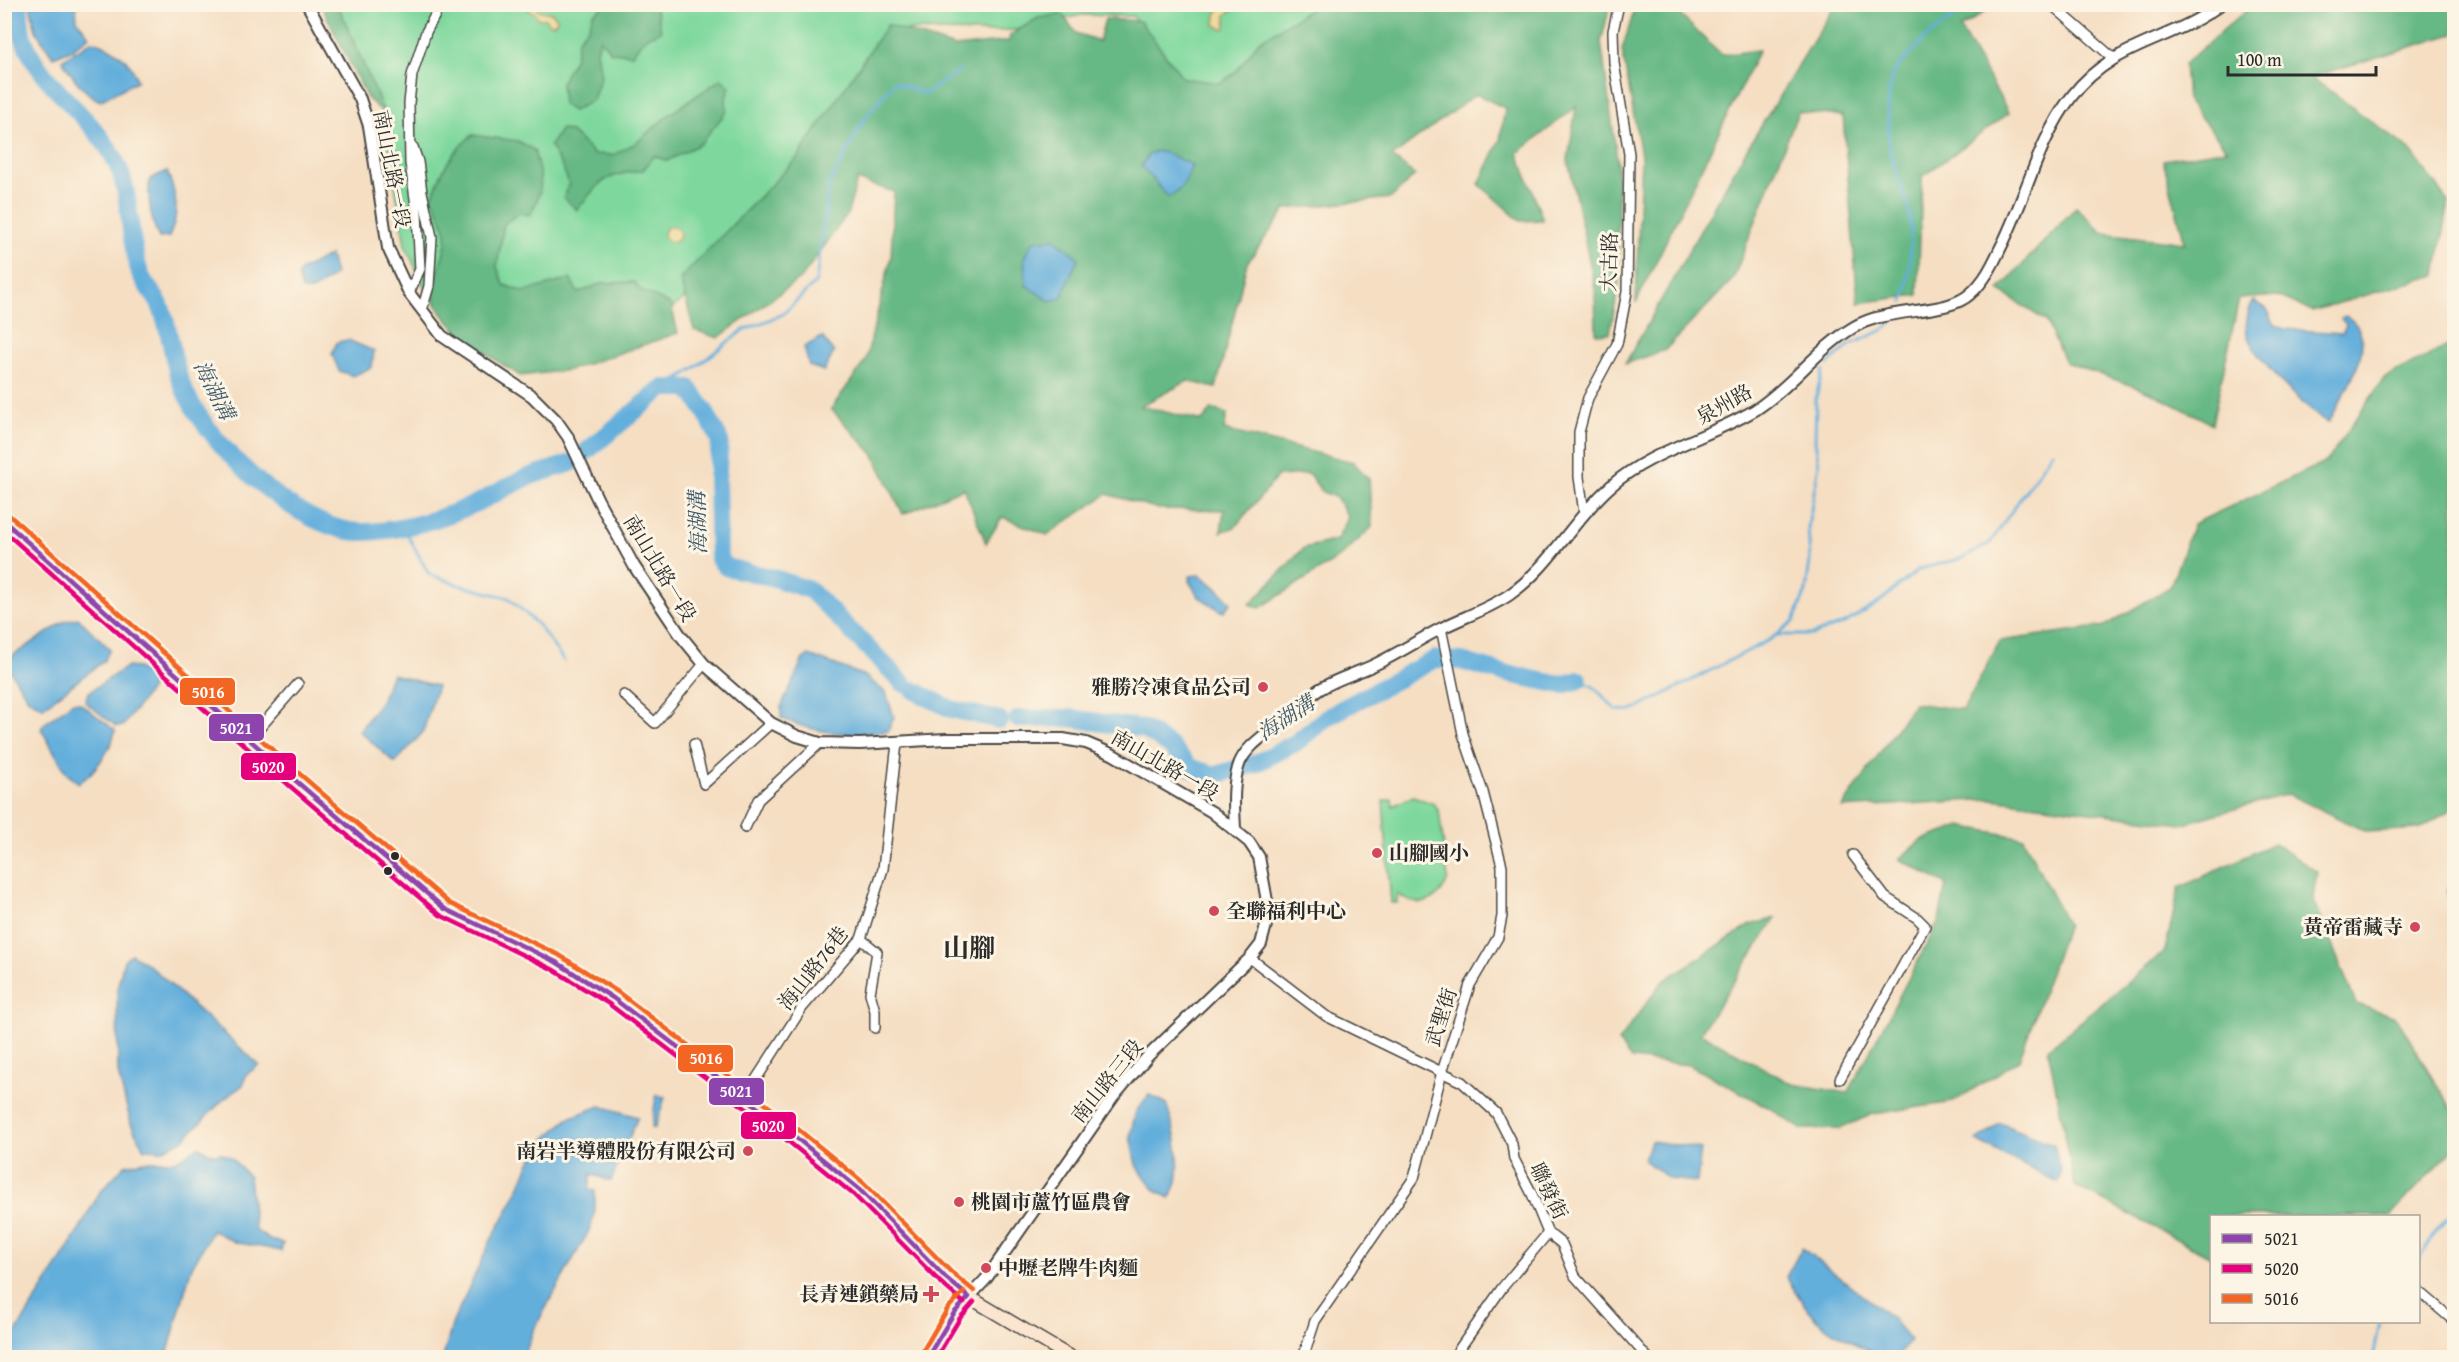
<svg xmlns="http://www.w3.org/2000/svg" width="2459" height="1362" viewBox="0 0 2459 1362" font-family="'Gentium Book Plus','Noto Serif TC',serif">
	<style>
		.green { fill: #7ed89d; stroke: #548264; stroke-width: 1.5 }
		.forest { fill: #66b884; stroke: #487258; stroke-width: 1.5 }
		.sand { fill: #eeda9e; stroke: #8c8264; stroke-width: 1.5 }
		.water { fill: #63afdc; stroke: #476d84; stroke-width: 1.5 }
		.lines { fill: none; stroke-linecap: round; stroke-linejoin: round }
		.stream { stroke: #63afdc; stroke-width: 3 }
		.river { stroke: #63afdc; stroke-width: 18 }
		.minor-casing { stroke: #494642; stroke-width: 12 }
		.tertiary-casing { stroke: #494642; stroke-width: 14 }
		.secondary-casing { stroke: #494642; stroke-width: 15 }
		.minor { stroke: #fff; stroke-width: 9 }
		.tertiary { stroke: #fff; stroke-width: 10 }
		.secondary { stroke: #fce5d0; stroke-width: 12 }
		.bus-1-casing { stroke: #fcf5e5; stroke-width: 9 }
		.bus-2-casing { stroke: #fcf5e5; stroke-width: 9 }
		.bus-3-casing { stroke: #fcf5e5; stroke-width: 9 }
		.bus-1 { stroke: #8e44ad; stroke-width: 4.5 }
		.bus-2 { stroke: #e5007d; stroke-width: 4.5 }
		.bus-3 { stroke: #f26522; stroke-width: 4.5 }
		.poi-dot { fill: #d1495b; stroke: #fcf5e5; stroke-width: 2 }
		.bus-dot { fill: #2b2b2b; stroke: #fcf5e5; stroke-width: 2 }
		.labels { text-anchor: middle; stroke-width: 6; stroke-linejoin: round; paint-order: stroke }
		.street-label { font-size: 20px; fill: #2b2b2b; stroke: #fcf5e5 }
		.poi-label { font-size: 20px; font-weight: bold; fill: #2b2b2b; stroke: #fcf5e5; text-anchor: end }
		.water-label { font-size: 21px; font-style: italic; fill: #3f5969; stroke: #fcf5e5 }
		.district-label { font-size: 26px; font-weight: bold; fill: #2b2b2b; stroke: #fcf5e5 }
		.line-badge { stroke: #fcf5e5; stroke-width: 2 }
		.badge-label { font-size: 16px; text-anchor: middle; font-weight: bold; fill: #fff }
	</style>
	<rect width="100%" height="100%" fill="#fcf5e5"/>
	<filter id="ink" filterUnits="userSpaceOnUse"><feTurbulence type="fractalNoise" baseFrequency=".0167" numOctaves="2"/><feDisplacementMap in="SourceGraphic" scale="12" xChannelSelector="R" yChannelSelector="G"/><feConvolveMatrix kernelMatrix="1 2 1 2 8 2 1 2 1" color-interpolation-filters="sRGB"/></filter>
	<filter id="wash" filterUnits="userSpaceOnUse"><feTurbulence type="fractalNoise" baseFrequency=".008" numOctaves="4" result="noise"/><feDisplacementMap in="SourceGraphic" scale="24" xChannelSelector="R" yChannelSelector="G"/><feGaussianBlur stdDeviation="1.35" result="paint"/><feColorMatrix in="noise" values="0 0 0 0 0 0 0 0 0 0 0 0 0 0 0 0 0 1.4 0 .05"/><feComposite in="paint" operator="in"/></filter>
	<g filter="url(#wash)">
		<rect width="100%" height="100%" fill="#f5dec2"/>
		<path class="green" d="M340,4L1341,5L1232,91L1174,81L1133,16L1080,15L1024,29L985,32L908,30L734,259L670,310L486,298L459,334L426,291L405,245L385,123L376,97L332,17Z
			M1413,796L1434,804L1439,811L1448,879C1439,903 1418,910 1397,894V903H1391L1383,801L1392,799L1393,806Z"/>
		<path class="forest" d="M1669,4L1721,55L1759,50L1636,303L1641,155L1622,50L1636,5Z
			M1836,4L1995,5L1960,28L2009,113L1922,177L1918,295L1858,303L1843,116L1798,112L1733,279L1665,350L1625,364L1742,157Z
			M321,5H338L385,114L367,98Z
			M605,5H655L661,31L645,38L632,54L611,52L600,39L597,51L601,76L593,100L573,111L563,104L561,83L575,57L578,39L588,28L593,14Z
			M1317,5H1610L1601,42L1617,159L1619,283L1610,333L1596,334L1595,288L1568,160L1576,107L1518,153L1543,220L1520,221L1479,184L1500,140L1505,108L1476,94L1392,157L1415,175L1391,198L1286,209L1247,263L1216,388L1188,381L1140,406L1202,421L1212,409L1227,414L1224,430L1353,462L1369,479L1372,527L1340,557L1260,608L1250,604L1304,548L1337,540L1348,517L1337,498L1322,492L1309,474L1278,476L1235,527L1221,532L1224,510L1159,509L1107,494L1047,535L1002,517L986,543L964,488L903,514L874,455L831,409L866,360L891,257L894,192L857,180L848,213L802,277L718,338L694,330L680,279L798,157L887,25L955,47L1009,41L1010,35L1038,18L1062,14L1076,33L1099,41L1105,19L1140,21L1183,78L1220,83L1234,74L1259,41Z
			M2252,5H2454V34L2311,77L2410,150L2449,202L2436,275L2312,311L2278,296L2239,299L2212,424L2150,392L2065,362L2046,321L1999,290L2076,207L2103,233L2185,243L2163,160L2227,149L2187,101L2184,64Z
			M721,79L730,86L726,98L727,111L700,144L667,161L654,156L643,170C603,176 602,179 577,210L564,198L569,184L563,168L550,146L561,129L571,132L594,154L613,155L636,143L667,116Z
			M472,135L518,141L534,150C541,180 546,186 530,215L519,213L504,224L497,267L504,285L524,292L570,279L578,293L602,283L634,282L640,290L671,305L678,333L570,370L520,376C496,360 437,324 434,295C432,276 448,253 446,236C445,222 437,209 432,197C442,170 450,154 472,135Z
			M2454,343V808L2419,829L2367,832L2288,794L2181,824L1992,799L1842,808L1914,703L1963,710L2000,641L2105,626L2170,587L2193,524L2327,461L2385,377Z
			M1961,826L2023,838L2067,925L2019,1060L1953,1102L1873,1114L1839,1129H1801L1768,1107L1689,1065L1631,1059L1618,1042L1662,982L1750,925L1776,918L1700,1033L1792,1084L1848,1093L1939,921L1946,884L1899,859L1920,841Z
			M2274,843L2317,872L2313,898L2356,1004L2396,1017L2454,1113V1148L2390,1216H2212L2211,1257L2075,1186L2048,1049L2165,951L2179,888Z
			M2454,877V935L2447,891Z"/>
		<path class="sand" d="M535,5L538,10L552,13L558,19L554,24L548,23L546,19H538L535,13L528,10L529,6Z
			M1222,5H1235L1236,7L1226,15V28L1222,29L1215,25L1216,14Z
			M664 234a8 8 0 1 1 16 0a8 8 0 1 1-16 0Z"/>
		<path class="water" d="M30,5H76L77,20L89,36L73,49L53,57L36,31Z
			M92,41C112,46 133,61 137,81L100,101C82,92 72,76 62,60Z
			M1156,151C1170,152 1179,160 1192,165C1187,178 1183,192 1168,197L1141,166L1148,155Z
			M167,171C177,196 180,213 169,237L159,238C151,221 147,198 150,179Z
			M1055,239L1078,258L1061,298L1050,301L1026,285L1024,258L1033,241Z
			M330,255L335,275L312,291L302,290L298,277L300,271Z
			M2254,301L2267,309L2274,324L2284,329L2342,333L2346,325L2342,318L2345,316C2385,336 2343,395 2329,422C2307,412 2257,360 2248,337C2244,327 2248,308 2254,301Z
			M822,337L834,352L824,371L809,366L804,347Z
			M348,340L374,351L372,367L353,376L339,371L332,354L337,342Z
			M1199,575C1207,579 1226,596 1231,603L1223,612L1199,597L1189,581L1190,576Z
			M78,618L110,649L104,661L43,707L29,700L7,666L12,656L65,621Z
			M809,655L865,676L886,693L894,717L888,731C850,737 816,734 781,718V707L803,659Z
			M126,667L138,668L153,680L150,690L123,726H116L85,702L88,693Z
			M392,674L437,686L423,732L395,763L359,731L381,701Z
			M73,702L80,703L115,730C113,748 94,773 79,783L67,774L41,729L44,724Z
			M131,954L149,965L259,1065L246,1075L243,1085L223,1100L183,1140L162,1150L144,1149L131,1124L118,1073L117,990L124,960Z
			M656,1095L665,1097L655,1128L652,1127Z
			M1149,1095L1166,1103C1174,1127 1188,1177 1169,1198L1154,1189L1136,1165L1130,1136L1136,1111Z
			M600,1106L638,1117L611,1181L591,1174L589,1189L595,1191V1210L591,1227L533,1331L524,1357H443L453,1322L491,1240L514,1199L530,1162L546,1138L569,1118Z
			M2000,1123L2054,1145L2061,1173L2058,1183L1977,1141Z
			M1651,1141L1701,1149L1697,1182L1669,1179L1643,1159Z
			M199,1147L213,1154L222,1153L232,1158L249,1177L255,1230L270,1240L283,1243L281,1251L234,1242L213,1230L191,1269L168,1352L155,1354L152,1358L5,1357V1350L76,1235L100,1192L125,1165L144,1161H175Z
			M1802,1248L1891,1317L1910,1340L1897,1357C1876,1358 1828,1331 1813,1316C1803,1305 1795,1290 1786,1277Z"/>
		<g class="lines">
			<path class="stream" d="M1904,302L1910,265L1911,227L1909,209L1889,149L1888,103L1892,73L1924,39L1971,4
				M1828,364L1850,345L1883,330L1897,317
				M663,388L692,370L742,331L783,314L816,282L829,184L865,118L894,82L925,94L960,70
				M403,527L429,574L459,585L509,598L539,626L564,661
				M1777,635H1812L1845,623L1878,603L1919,569L1963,558L1990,543L2052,452
				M1579,680L1594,687L1616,710L1632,711L1771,639L1794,621L1806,591L1810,560L1808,527L1819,464L1815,441L1816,397L1823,370
				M2418,1262C2428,1242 2436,1227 2454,1213
				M2373,1358L2380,1322"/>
			<path class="river" d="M19,4C20,16 20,30 24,40C42,89 94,116 116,162C133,197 127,237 140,273C144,285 153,292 159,303C170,326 171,353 179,377C199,438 299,535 366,532C406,530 448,517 483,500C498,492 513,484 528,477C542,472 557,468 571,463
				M587,451L663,388H689L705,411L720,441L717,481L719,559L726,567L774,578L810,590L904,684
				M913,690L951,709L1000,720
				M1018,719L1070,718L1144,729L1170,746L1191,768L1215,775L1255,764L1297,742L1327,717L1435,659L1461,661L1503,673L1562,685L1579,680"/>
		</g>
	</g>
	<g filter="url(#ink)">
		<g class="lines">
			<defs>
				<path id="minor" d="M2051,4L2113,58
					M413,147L418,162L422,192L432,237L429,286L422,310
					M409,293L420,269L417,213L410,163L409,103L412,75L426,32L441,4
					M1584,513L1579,477V432L1588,398L1617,344L1627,292L1629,154L1614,63L1613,31L1619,4
					M624,695L655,723L704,664
					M250,739L298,684
					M694,744L704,784L771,723
					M745,828L758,800L820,743
					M861,939L877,952L870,993L875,1011V1028
					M1250,958L1326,1016L1462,1082L1496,1113L1512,1144L1514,1159L1532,1194L1548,1233L1562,1244L1575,1276L1648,1358
					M1840,1079L1925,926L1917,918L1885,897L1853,855
					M744,1098L802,1008L861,939L883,869L897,743
					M2419,1291L2454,1321
					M1303,1358L1315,1321L1414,1178L1442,1072L1470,985L1498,937L1502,916V866L1483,792L1463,734L1441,628
					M1453,1358L1502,1288L1548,1233"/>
				<path id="tertiary" d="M307,4L360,99L369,126L388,248L409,293L442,336L532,396L556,420L568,437L598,500L634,566L681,636L704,664L771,723L797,736L820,743L860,744L946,739H1063L1086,743L1112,754L1212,812L1249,842L1259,857L1267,901L1266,925L1261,944L1250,958L1148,1056L1114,1096L986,1279L954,1313L927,1358
					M1235,829C1234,807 1232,782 1240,762C1247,747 1261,738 1273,728C1288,715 1303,700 1320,689C1338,678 1358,673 1376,664C1399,653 1420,639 1442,628C1464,617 1488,609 1509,595C1550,567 1573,519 1611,486C1650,451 1710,437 1755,410C1791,387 1817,349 1854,327C1889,306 1946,316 1970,294C1984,282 1992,266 2000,249C2026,199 2037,141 2072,96C2115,41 2170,43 2221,4"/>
				<path id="secondary" d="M4,521L296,781L310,791L445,909L556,962L613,998L824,1159L859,1189L946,1278L969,1297L1072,1358"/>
			</defs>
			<use href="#minor" class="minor-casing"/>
			<use href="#tertiary" class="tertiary-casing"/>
			<use href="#secondary" class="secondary-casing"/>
			<use href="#minor" class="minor"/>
			<use href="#tertiary" class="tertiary"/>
			<use href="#secondary" class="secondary"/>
			<defs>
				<path id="bus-1" d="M4,521L296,781L445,909L556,962L613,998L783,1127L859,1189L946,1278L969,1297
					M927,1358L954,1313L969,1297"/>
				<path id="bus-2" d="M4,531L291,787L440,915L552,969L609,1004L778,1133L854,1195L941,1283L964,1303
					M936,1358L960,1318L974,1302"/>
				<path id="bus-3" d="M9,515L301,775L449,903L559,955L618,992L788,1121L864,1183L951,1272L974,1291
					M921,1354L948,1308L964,1292"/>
			</defs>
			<use href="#bus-1" class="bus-1-casing"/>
			<use href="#bus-2" class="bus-2-casing"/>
			<use href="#bus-3" class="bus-3-casing"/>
			<use href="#bus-1" class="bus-1"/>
			<use href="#bus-2" class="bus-2"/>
			<use href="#bus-3" class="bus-3"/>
		</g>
	</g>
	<g class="poi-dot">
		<circle cx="1263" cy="687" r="6"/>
		<circle cx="1377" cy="853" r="6"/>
		<circle cx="1214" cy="911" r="6"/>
		<circle cx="2415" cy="927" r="6"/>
		<circle cx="748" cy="1151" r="6"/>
		<circle cx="959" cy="1202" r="6"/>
		<circle cx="986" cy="1268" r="6"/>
		<path d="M928 1285h6v6h6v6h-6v6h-6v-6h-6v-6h6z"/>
	</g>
	<g class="bus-dot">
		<circle cx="395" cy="856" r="5"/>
		<circle cx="388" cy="871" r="5"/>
	</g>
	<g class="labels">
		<g class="street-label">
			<text transform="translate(392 169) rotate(79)" y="7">南山北路一段</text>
			<text transform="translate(1609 262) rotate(-88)" y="7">大古路</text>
			<text transform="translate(1724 404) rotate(-29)" y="7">泉州路</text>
			<text transform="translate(660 568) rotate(59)" y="7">南山北路一段</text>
			<text transform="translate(1165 765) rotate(30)" y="7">南山北路一段</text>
			<text transform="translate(813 968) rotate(-52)" y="7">海山路76巷</text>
			<text transform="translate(1441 1017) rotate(-72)" y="7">武聖街</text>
			<text transform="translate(1107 1081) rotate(-51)" y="7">南山路三段</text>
			<text transform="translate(1549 1191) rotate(64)" y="7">聯發街</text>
		</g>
		<g class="poi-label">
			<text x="1251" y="694">雅勝冷凍食品公司</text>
			<text x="1389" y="860" text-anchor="start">山腳國小</text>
			<text x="1226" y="918" text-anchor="start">全聯福利中心</text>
			<text x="2403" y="934">黃帝雷藏寺</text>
			<text x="736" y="1158">南岩半導體股份有限公司</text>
			<text x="971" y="1209" text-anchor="start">桃園市蘆竹區農會</text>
			<text x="998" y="1275" text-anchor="start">中壢老牌牛肉麵</text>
			<text x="919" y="1301">長青連鎖藥局</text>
		</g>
		<g class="water-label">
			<text transform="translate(214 390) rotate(63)" y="7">海湖溝</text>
			<text transform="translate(698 523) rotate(-92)" y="7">海湖溝</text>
			<text transform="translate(1286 718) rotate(-33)" y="7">海湖溝</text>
		</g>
		<g class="district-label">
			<text x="969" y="957">山腳</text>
		</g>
	</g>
	<g class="line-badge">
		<rect x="179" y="677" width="57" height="29" rx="6" fill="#f26522"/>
		<rect x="208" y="713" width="57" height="29" rx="6" fill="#8e44ad"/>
		<rect x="240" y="752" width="57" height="29" rx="6" fill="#e5007d"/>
		<rect x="677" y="1044" width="57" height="29" rx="6" fill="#f26522"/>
		<rect x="708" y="1077" width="57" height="29" rx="6" fill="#8e44ad"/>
		<rect x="740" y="1111" width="57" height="29" rx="6" fill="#e5007d"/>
	</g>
	<g class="badge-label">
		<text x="208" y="698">5016</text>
		<text x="236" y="734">5021</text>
		<text x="268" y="773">5020</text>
		<text x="706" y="1064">5016</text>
		<text x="736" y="1097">5021</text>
		<text x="768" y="1132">5020</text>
	</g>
	<rect width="2459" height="1362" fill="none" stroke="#fcf5e5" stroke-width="24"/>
	<rect x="2210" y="1215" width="210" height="108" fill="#fcf5e5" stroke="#a8a49b" stroke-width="1.5"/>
	<rect x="2222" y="1234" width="30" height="9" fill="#8e44ad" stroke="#a8a49b" stroke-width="1.5"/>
	<text x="2264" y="1245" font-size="18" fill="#2b2b2b">5021</text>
	<rect x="2222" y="1264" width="30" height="9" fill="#e5007d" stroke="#a8a49b" stroke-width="1.5"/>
	<text x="2264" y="1275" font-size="18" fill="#2b2b2b">5020</text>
	<rect x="2222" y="1294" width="30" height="9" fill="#f26522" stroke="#a8a49b" stroke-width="1.5"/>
	<text x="2264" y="1305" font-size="18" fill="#2b2b2b">5016</text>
	<path d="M2228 66v9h148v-9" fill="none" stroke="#2b2b2b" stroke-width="3"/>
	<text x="2237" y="66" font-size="18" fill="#2b2b2b" stroke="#fcf5e5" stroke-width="4.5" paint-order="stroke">100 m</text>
</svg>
